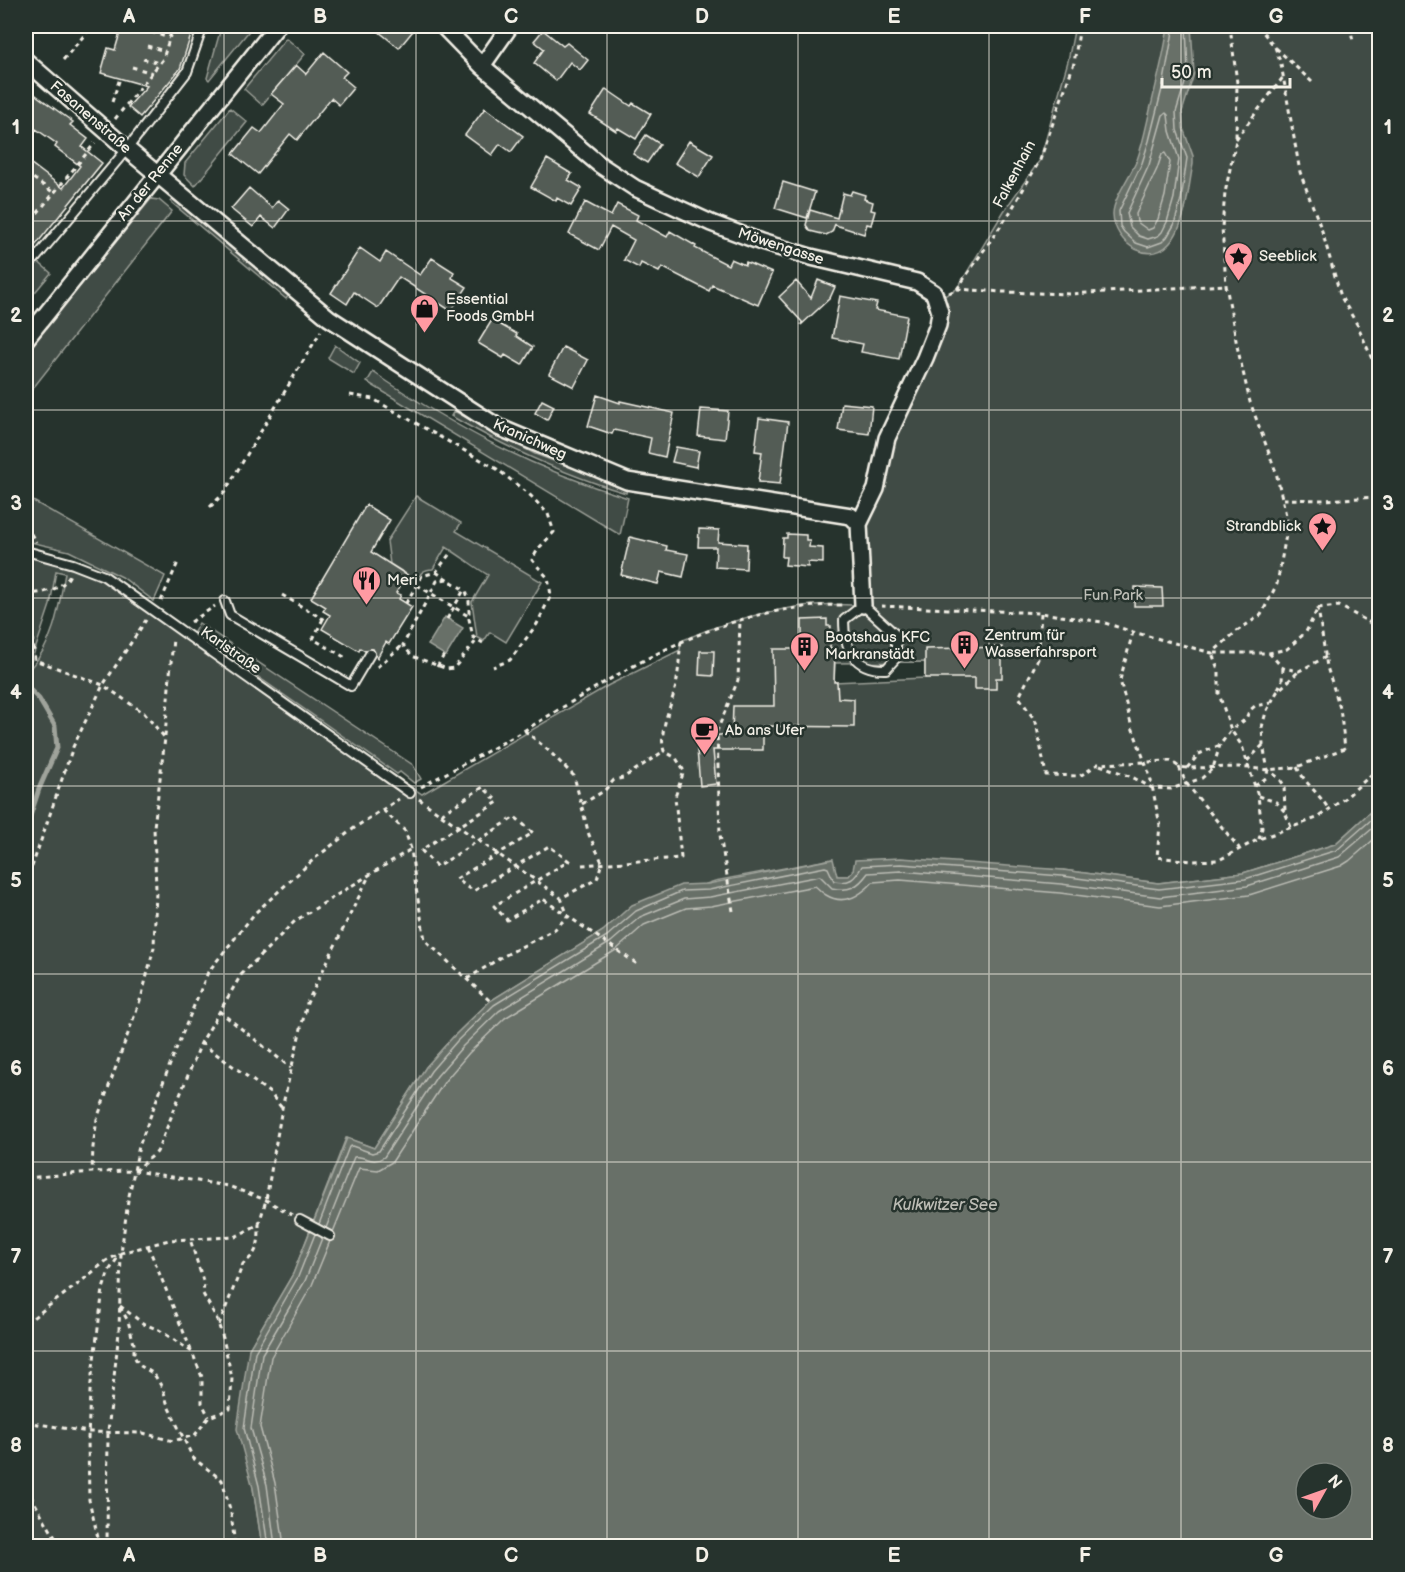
<svg xmlns="http://www.w3.org/2000/svg" width="1405" height="1572" viewBox="0 0 1405 1572" font-family="'Balsamiq Sans',sans-serif">
	<style>
		.green { fill: #414b45; stroke: #9a9e96; stroke-width: 1.5; fill-rule: evenodd }
		.water { fill: #676f68; stroke: #9fa39b; stroke-width: 1.5; fill-rule: evenodd }
		.lines { fill: none; stroke-linecap: round; stroke-linejoin: round }
		.shore { stroke: #bcbdb5; stroke-width: 1.5 }
		.stream { stroke: #9fa39b; stroke-width: 5 }
		.building { fill: #525c55; stroke: #f4f1e8; stroke-width: 1.5 }
		.service-casing { stroke: #f4f1e8; stroke-width: 12 }
		.minor-casing { stroke: #f4f1e8; stroke-width: 20 }
		.path { stroke: #f4f1e8; stroke-width: 3; stroke-dasharray: 4.5 4.5; stroke-linecap: butt }
		.service { stroke: #26332d; stroke-width: 8 }
		.minor { stroke: #26332d; stroke-width: 15 }
		.grid { fill: none; stroke: #f4f1e8; stroke-width: 1.5; stroke-opacity: 0.55 }
		.labels { text-anchor: middle; stroke-width: 5; stroke-linejoin: round; paint-order: stroke }
		.street-label { font-size: 15px; fill: #f4f1e8; stroke: #26332d }
		.poi-label { font-size: 15px; fill: #f4f1e8; stroke: #26332d; text-anchor: start }
		.park-label { font-size: 15px; fill: #bebfb7; stroke: #26332d }
		.water-label { font-size: 16px; font-style: italic; fill: #bcbdb5; stroke: #26332d }
		.neatline { fill: none; stroke: #f4f1e8; stroke-width: 2 }
		.grid-label { font-size: 20px; text-anchor: middle; font-weight: bold; fill: #f4f1e8 }
	</style>
	<rect width="100%" height="100%" fill="#26332d"/>
	<filter id="ink" filterUnits="userSpaceOnUse"><feTurbulence type="fractalNoise" baseFrequency=".0167" numOctaves="2"/><feDisplacementMap in="SourceGraphic" scale="12" xChannelSelector="R" yChannelSelector="G"/><feConvolveMatrix kernelMatrix="1 2 1 2 8 2 1 2 1" color-interpolation-filters="sRGB"/></filter>
	<g filter="url(#ink)">
		<path class="green" d="M216,26H253L209,80L207,78L221,28Z
			M1075,26H1379V804L1335,844L1243,873L1158,883L1063,870L1023,868L853,870L849,876H837L832,859L715,881L625,912L603,931L490,1001L453,1037L426,1067L374,1148L346,1138L293,1274L249,1349L253,1488L262,1546H26V664L31,667C54,643 59,606 65,573L56,571L50,605L30,665L26,662V551L104,576L174,627L422,794L609,685L680,650L681,641C719,624 761,612 802,606C822,603 843,605 863,605L859,524L925,358L937,300L957,289L1004,211L1040,160L1068,61ZM925,662V678L834,682L835,663Z
			M286,38L305,54L262,105L244,89Z
			M230,108L247,122L195,186L184,175L185,163Z
			M174,197L289,295L286,299L171,202Z
			M151,199L159,200L172,211L30,392L26,389V352Z
			M26,259L33,265L36,260L51,273L26,303Z
			M335,345L360,363L354,374L328,358Z
			M373,372C457,429 531,468 628,498L620,535L367,382Z
			M454,411L535,454L627,488L626,493C565,475 507,448 451,416Z
			M416,496L461,523L456,531L542,582L506,642L490,632L484,641L477,637L472,602L488,575C473,566 461,556 446,547L433,569C424,569 420,573 416,580L390,564L387,541Z
			M26,497L165,576L154,601L122,577L69,551L26,541Z
			M199,623L413,765L421,779L414,783L400,772L397,774L194,632Z"/>
		<path class="water" d="M1168,26H1191L1194,74L1182,112L1183,128L1193,156V164C1188,189 1187,218 1173,239C1153,269 1114,245 1113,214C1113,199 1131,175 1137,160C1144,141 1147,121 1152,102C1158,76 1165,51 1168,26Z
			M445,617L463,628L446,656L428,645Z
			M1379,804V1546H262L253,1488L237,1429L249,1349L293,1274L347,1138L374,1148L426,1067L453,1037L490,1001L603,931L632,905L681,885L708,884L833,859L837,876H849L853,870L855,860L901,858L1063,870L1158,883L1243,873L1335,844ZM1306,1473H1342V1509H1306Z"/>
		<g class="lines">
			<path class="shore" d="M1174,26L1164,81L1149,141L1142,163L1119,211L1120,226L1124,232L1136,243L1148,247L1162,242L1167,237L1174,225L1181,200L1187,158L1177,130L1176,112L1188,73L1186,26
				M1166,113L1168,115L1170,131L1179,159L1174,198L1167,222L1162,232L1158,236L1148,239L1139,236L1130,227L1127,213L1149,165L1163,115Z
				M1165,153L1170,162L1165,196L1158,219L1153,228L1148,230L1137,222L1136,214L1157,169L1162,154Z
				M319,1224L349,1147L352,1146L372,1153L379,1151L431,1071L457,1041L494,1005L607,936L636,911L682,891L709,890L825,867L828,868L834,881C850,884 855,879 862,866L901,864L1062,876L1159,889L1245,879L1337,850L1380,812
				M326,1228L354,1157C365,1155 372,1165 384,1157L437,1076L463,1046L499,1011L611,942L640,917L684,899L710,897L820,876L832,888C849,892 858,887 868,873L901,871L1061,884L1160,897L1247,886L1339,857L1380,822
				M333,1232L359,1168L378,1170L392,1162L445,1081L469,1053L505,1018L616,950L644,925L686,908L711,906L815,886C818,888 822,893 826,895C844,906 861,895 873,882L900,880L1060,893L1160,906L1249,895L1341,866L1349,861L1380,834
				M268,1546L259,1486L244,1428L255,1352L298,1277L315,1234
				M275,1546L267,1485L251,1428L262,1354L305,1281L322,1238
				M284,1546L275,1483L260,1427L271,1357L312,1285L330,1241"/>
			<path class="stream" d="M26,686L39,699L55,726L57,748L39,789L26,828"/>
		</g>
		<path class="building" d="M122,26H194L180,69L140,117L128,107L147,86L101,73L108,48L115,50Z
			M372,26H417L399,48Z
			M543,30L563,46L567,43L588,60L580,70L570,62L556,81L534,63L544,49L534,41Z
			M324,52L347,72L342,77L354,87L339,105L331,98L297,140L290,134L258,174L233,154L254,128L261,133L284,104L271,94L296,65L306,74Z
			M606,89L631,106L633,103L651,114L636,139L618,128L616,131L590,114Z
			M26,92L31,96L33,93L73,122L70,125L88,139L82,147L102,163L26,257V160L63,188L80,166L55,147L57,144L36,129L26,145Z
			M485,108L523,136L511,152L500,144L492,155L465,135Z
			M646,135L660,144L647,163L633,154Z
			M689,141L713,155L699,177L675,163Z
			M547,159L572,174L568,180L582,188L571,206L557,198L556,201L531,187Z
			M783,182L815,192L807,218L775,208Z
			M249,188L272,208L278,200L289,209L275,228L261,217L253,227L231,209Z
			M852,191L865,195L864,199L873,202L871,210L875,211L871,225L867,224L864,234L835,225V224L832,232L826,235L810,231L806,225L810,210L837,218L843,193L850,195Z
			M585,202L611,216L617,204L638,215L636,220L667,237L670,231L696,246L695,248L728,265L731,259L745,265L746,262L772,273L758,305L712,285L709,291L662,267L659,272L641,263L639,268L624,260L634,240L611,227L599,250L569,234Z
			M360,248L380,262L386,252L420,275L432,258L454,272L452,278L467,287L451,311L399,277L378,308L354,292L347,304L331,293Z
			M818,280L835,287L830,298L801,325L802,322L779,297L796,281L811,298Z
			M840,296L877,303L875,310L907,316L899,359L861,352L863,344L832,338Z
			M492,320L517,334L516,336L533,347L522,365L505,355L503,358L478,343Z
			M563,347L588,360L574,387L549,374Z
			M597,395L620,403V401L674,413L665,457L648,453L651,438L614,430L612,434L588,426Z
			M542,400L554,406L547,420L535,413Z
			M842,403L872,406L869,434L838,430Z
			M701,409L728,411L725,439L698,436Z
			M759,418L788,422L780,484L758,482L762,452L755,451Z
			M676,447L699,451L696,467L672,462Z
			M366,505L390,520L371,552L407,575L396,593L401,595L399,599L412,607L389,644L386,642L377,658L373,649L365,651L360,648L359,651L322,629L330,615L323,611L326,607L311,598Z
			M699,529L719,530L718,542L747,544L746,569L715,567L716,547H698Z
			M787,534L806,535V540H810L809,547L823,548V563L808,562V567L785,565L786,557H782L783,538H787Z
			M630,537L667,546L666,550L688,554L683,577L661,572L658,584L621,575Z
			M1135,587L1162,588L1163,606H1134Z
			M827,619V626H831L830,648H835L834,682H837L838,698L854,699V727L763,726V750H713L716,784L700,786L696,737L732,734L733,706H774L773,649H802V620Z
			M1002,647V678H996V689H975V678H925V649Z
			M700,651H714L713,676L699,675Z"/>
		<g class="lines">
			<defs>
				<path id="service" d="M35,259L127,149L187,72L203,26
					M26,551L73,564L104,576L410,793
					M225,601L230,615L351,686L370,654
					M863,605L896,635V658L886,669C854,670 844,649 844,620Z
					M300,1220L330,1236"/>
				<path id="minor" d="M443,26L482,66L600,165L635,188L711,223L761,242L811,257L917,282L934,293L940,312L938,325L925,358L887,438L876,489L859,524
					M26,61L127,149L329,318L498,427L627,481L851,516L859,524L863,605
					M482,66L510,26
					M26,339L277,26"/>
			</defs>
			<use href="#service" class="service-casing"/>
			<use href="#minor" class="minor-casing"/>
			<path class="path" d="M1258,26L1275,47L1281,64L1300,172L1322,231L1341,297L1358,326L1380,378
				M1350,26L1353,41
				M151,32L169,38
				M147,46L165,51
				M1276,48L1312,82
				M143,59L160,63
				M63,60L87,32L89,26
				M132,67L153,73
				M112,102L120,78
				M115,119L163,59L173,26
				M1236,139L1284,76
				M26,173L54,193
				M26,227L95,143
				M957,289L1009,214L1040,160L1074,63L1080,26
				M949,293L957,289L1003,292L1070,294L1226,285
				M350,395L373,399L497,469L531,496L548,514L554,532L538,549L532,560L548,578L551,595L537,624L510,660L493,667
				M1283,499L1321,500L1380,497
				M210,507L224,493L321,331
				M26,526L36,542
				M436,572L466,591L469,601V619L473,637L483,643
				M447,579L437,581L403,645L412,656L447,669L454,668L477,640
				M417,585L470,617
				M26,593C40,595 65,589 70,574
				M282,595L323,619L327,613
				M161,601L179,560
				M406,603L422,576L436,572L452,551
				M881,606L1041,613L1102,622L1133,632L1212,653L1237,631L1261,615L1277,584L1288,524L1276,472L1250,402L1237,346L1226,285L1222,227L1225,193L1236,140L1237,83L1230,26
				M1318,608L1339,606L1380,628
				M1041,613L1038,659L1019,697L1036,722L1046,775L1080,776L1098,764L1171,761L1179,767L1187,768L1239,767L1268,770L1297,767L1345,748L1340,708L1327,667L1318,608
				M323,619L313,639L348,659
				M447,619L464,590
				M26,621L31,629L35,660L103,685L144,713L165,738L154,827L156,890L154,947L142,995L97,1119L93,1147L92,1172
				M191,622L215,606
				M1133,632L1120,680L1131,724L1150,776L1160,825L1157,857L1191,861L1219,860L1259,839L1317,818L1345,798L1380,767
				M1269,653L1283,668L1299,671L1326,657
				M26,654L34,651
				M377,667L403,645
				M437,667L444,655
				M1278,689L1282,680L1283,668
				M165,736L173,638
				M1247,761L1263,745
				M1100,765L1132,777L1152,788L1171,789L1202,778L1213,768L1220,745
				M1179,767L1186,783L1239,848
				M1297,767C1305,784 1320,794 1329,810
				M1187,768L1199,754L1220,745L1231,730L1246,719L1249,711L1255,706L1271,703
				M1255,786L1266,778L1268,770
				M421,787C455,768 491,750 525,730C629,668 718,605 844,605
				M1258,796L1276,802L1285,812
				M419,799L561,898
				M582,804L604,791L614,780L623,778L664,751
				M383,810L405,831L411,849L416,888L425,940L490,1001
				M441,814L483,787L498,802L421,850L437,867L515,817L533,833L456,879L474,891L549,846L569,861L494,906L507,920L543,899L640,966
				M1291,827L1285,812L1284,785L1279,778L1268,770L1263,745L1262,727L1266,712L1277,692L1299,671
				M1259,839L1262,828L1258,796L1242,746L1231,730L1219,694V672L1212,653H1269L1287,649L1306,632L1318,608
				M582,865L681,858L675,797L684,771L676,758L664,751C658,731 672,705 676,685C679,671 679,656 681,641
				M26,884L73,747L103,685L146,620
				M733,911L720,835L717,731L738,680L740,620
				M467,979L500,958L555,929L568,916L561,898L597,879L602,862L589,835L574,776L549,751L524,730
				M219,1011L291,1068
				M201,1043L270,1093L281,1107
				M135,1171L157,1152L201,1043L241,975L295,921L411,849
				M26,1178L92,1172L135,1171L228,1186L266,1200L292,1215
				M148,1246L191,1350
				M120,1306L144,1324L159,1330L192,1352L202,1377V1403L209,1417
				M120,1307L128,1321L134,1344V1356L139,1365L154,1374L163,1389L168,1406L193,1458L222,1480L231,1513L235,1546
				M26,1323L78,1284L106,1261L121,1253L169,1240L235,1237L259,1224L266,1200L282,1108L307,1003L368,878
				M219,1325L243,1264C259,1252 259,1243 259,1224
				M26,1422L88,1432L143,1433L173,1441L195,1435L209,1417L230,1409L232,1378L223,1338L216,1317L203,1294L204,1284L190,1239
				M26,1488L60,1546
				M100,1546L89,1500L88,1439L90,1391L103,1289L109,1271L120,1254
				M107,1546L108,1431L119,1332L121,1253L128,1201L139,1146L174,1054L208,972L255,913L314,859L357,826L399,799"/>
			<use href="#service" class="service"/>
			<use href="#minor" class="minor"/>
		</g>
	</g>
	<path class="grid" d="M224,26V1546M416,26V1546M607,26V1546M798,26V1546M989,26V1546M1181,26V1546M26,221H1380M26,410H1380M26,598H1380M26,786H1380M26,974H1380M26,1162H1380M26,1351H1380"/>
	<defs>
		<symbol id="sight-pin" viewBox="-11 -11 22 30"><path d="M0 17L-7.5 6A9.5 9.5 0 1 1 7.5 6Z" fill="#ff9aa2" stroke="#26332d"/><path d="M0-6L1.8-2.2L6-1.7L2.9 1.2L3.7 5.4L0 3.3L-3.7 5.4L-2.9 1.2L-6-1.7L-1.8-2.2Z" fill="#111"/></symbol>
		<symbol id="shop-pin" viewBox="-11 -11 22 30"><path d="M0 17L-7.5 6A9.5 9.5 0 1 1 7.5 6Z" fill="#ff9aa2" stroke="#26332d"/><path d="M-5-2.5h2.3a2.7 3.5 0 0 1 5.4 0H5L5.5 6h-11ZM-1.5-2.5h3a1.5 2.3 0 0 0-3 0Z" fill="#111"/></symbol>
		<symbol id="restaurant-pin" viewBox="-11 -11 22 30"><path d="M0 17L-7.5 6A9.5 9.5 0 1 1 7.5 6Z" fill="#ff9aa2" stroke="#26332d"/><path d="M-5-6h1v4h1v-4h1v4h1v-4h1v5L-1.5 .5V6h-2V.5L-5-1ZM5-6V6H3V1.5H1.5Q1.5-4 5-6Z" fill="#111"/></symbol>
		<symbol id="building-pin" viewBox="-11 -11 22 30"><path d="M0 17L-7.5 6A9.5 9.5 0 1 1 7.5 6Z" fill="#ff9aa2" stroke="#26332d"/><path d="M-4-6H4V6H1V3H-1V6H-4ZM-2.5-4.3h1.7v1.8h-1.7ZM.8-4.3h1.7v1.8H.8ZM-2.5-1h1.7V.8h-1.7ZM.8-1h1.7V.8H.8Z" fill="#111"/></symbol>
		<symbol id="cafe-pin" viewBox="-11 -11 22 30"><path d="M0 17L-7.5 6A9.5 9.5 0 1 1 7.5 6Z" fill="#ff9aa2" stroke="#26332d"/><path d="M-5.5-4.5H6V0H3Q3 3.5 0 3.5H-2.5Q-5.5 3.5-5.5 0ZM3-3.2v2h1.7v-2ZM-6 4.5H4V6H-6Z" fill="#111"/></symbol>
	</defs>
	<g fill-rule="evenodd">
		<use href="#sight-pin" x="1222" y="240" width="33" height="45"/>
		<use href="#shop-pin" x="408" y="292" width="33" height="45"/>
		<use href="#sight-pin" x="1306" y="510" width="33" height="45"/>
		<use href="#restaurant-pin" x="350" y="564" width="33" height="45"/>
		<use href="#building-pin" x="948" y="628" width="33" height="45"/>
		<use href="#building-pin" x="788" y="630" width="33" height="45"/>
		<use href="#cafe-pin" x="688" y="714" width="33" height="45"/>
	</g>
	<g class="labels">
		<g class="street-label">
			<text transform="translate(91 117) rotate(41)" y="5">Fasanenstraße</text>
			<text transform="translate(1014 174) rotate(-62)" y="5">Falkenhain</text>
			<text transform="translate(150 182) rotate(-51)" y="5">An der Renne</text>
			<text transform="translate(781 246) rotate(18)" y="5">Möwengasse</text>
			<text transform="translate(530 439) rotate(24)" y="5">Kranichweg</text>
			<text transform="translate(231 650) rotate(35)" y="5">Karlstraße</text>
		</g>
		<g class="poi-label">
			<text x="1259" y="261">Seeblick</text>
			<text x="446" y="304">Essential<tspan x="446" dy="17">Foods GmbH</tspan></text>
			<text x="1301" y="531" text-anchor="end">Strandblick</text>
			<text x="387" y="585">Meri</text>
			<text x="985" y="640">Zentrum für<tspan x="985" dy="17">Wasserfahrsport</tspan></text>
			<text x="825" y="642">Bootshaus KFC<tspan x="825" dy="17">Markranstädt</tspan></text>
			<text x="725" y="735">Ab ans Ufer</text>
		</g>
		<g class="park-label">
			<text x="1113" y="600">Fun Park</text>
		</g>
		<g class="water-label">
			<text x="945" y="1210">Kulkwitzer See</text>
		</g>
	</g>
	<rect width="1405" height="1572" fill="none" stroke="#26332d" stroke-width="66"/>
	<g transform="translate(1324 1491) rotate(50)"><circle r="28" fill="#26332d" stroke="#787f78" stroke-width="1.5"/>
	<path d="M0-4.5L10 22L0 15L-10 22Z" fill="#ff9aa2"/>
	<text y="-9" font-size="16" font-weight="bold" text-anchor="middle" fill="#f4f1e8">N</text>
	</g>
	<path d="M1162 78v9h128v-9" fill="none" stroke="#f4f1e8" stroke-width="3"/>
	<text x="1171" y="78" font-size="18" fill="#f4f1e8" stroke="#26332d" stroke-width="4.5" paint-order="stroke">50 m</text>
	<rect x="33" y="33" width="1339" height="1506" class="neatline"/>
	<g class="grid-label">
		<text x="129" y="23">A</text>
		<text x="320" y="23">B</text>
		<text x="511" y="23">C</text>
		<text x="702" y="23">D</text>
		<text x="894" y="23">E</text>
		<text x="1085" y="23">F</text>
		<text x="1276" y="23">G</text>
		<text x="16" y="134">1</text>
		<text x="1388" y="134">1</text>
		<text x="16" y="322">2</text>
		<text x="1388" y="322">2</text>
		<text x="16" y="510">3</text>
		<text x="1388" y="510">3</text>
		<text x="16" y="699">4</text>
		<text x="1388" y="699">4</text>
		<text x="16" y="887">5</text>
		<text x="1388" y="887">5</text>
		<text x="16" y="1075">6</text>
		<text x="1388" y="1075">6</text>
		<text x="16" y="1263">7</text>
		<text x="1388" y="1263">7</text>
		<text x="16" y="1452">8</text>
		<text x="1388" y="1452">8</text>
		<text x="129" y="1562">A</text>
		<text x="320" y="1562">B</text>
		<text x="511" y="1562">C</text>
		<text x="702" y="1562">D</text>
		<text x="894" y="1562">E</text>
		<text x="1085" y="1562">F</text>
		<text x="1276" y="1562">G</text>
	</g>
</svg>
